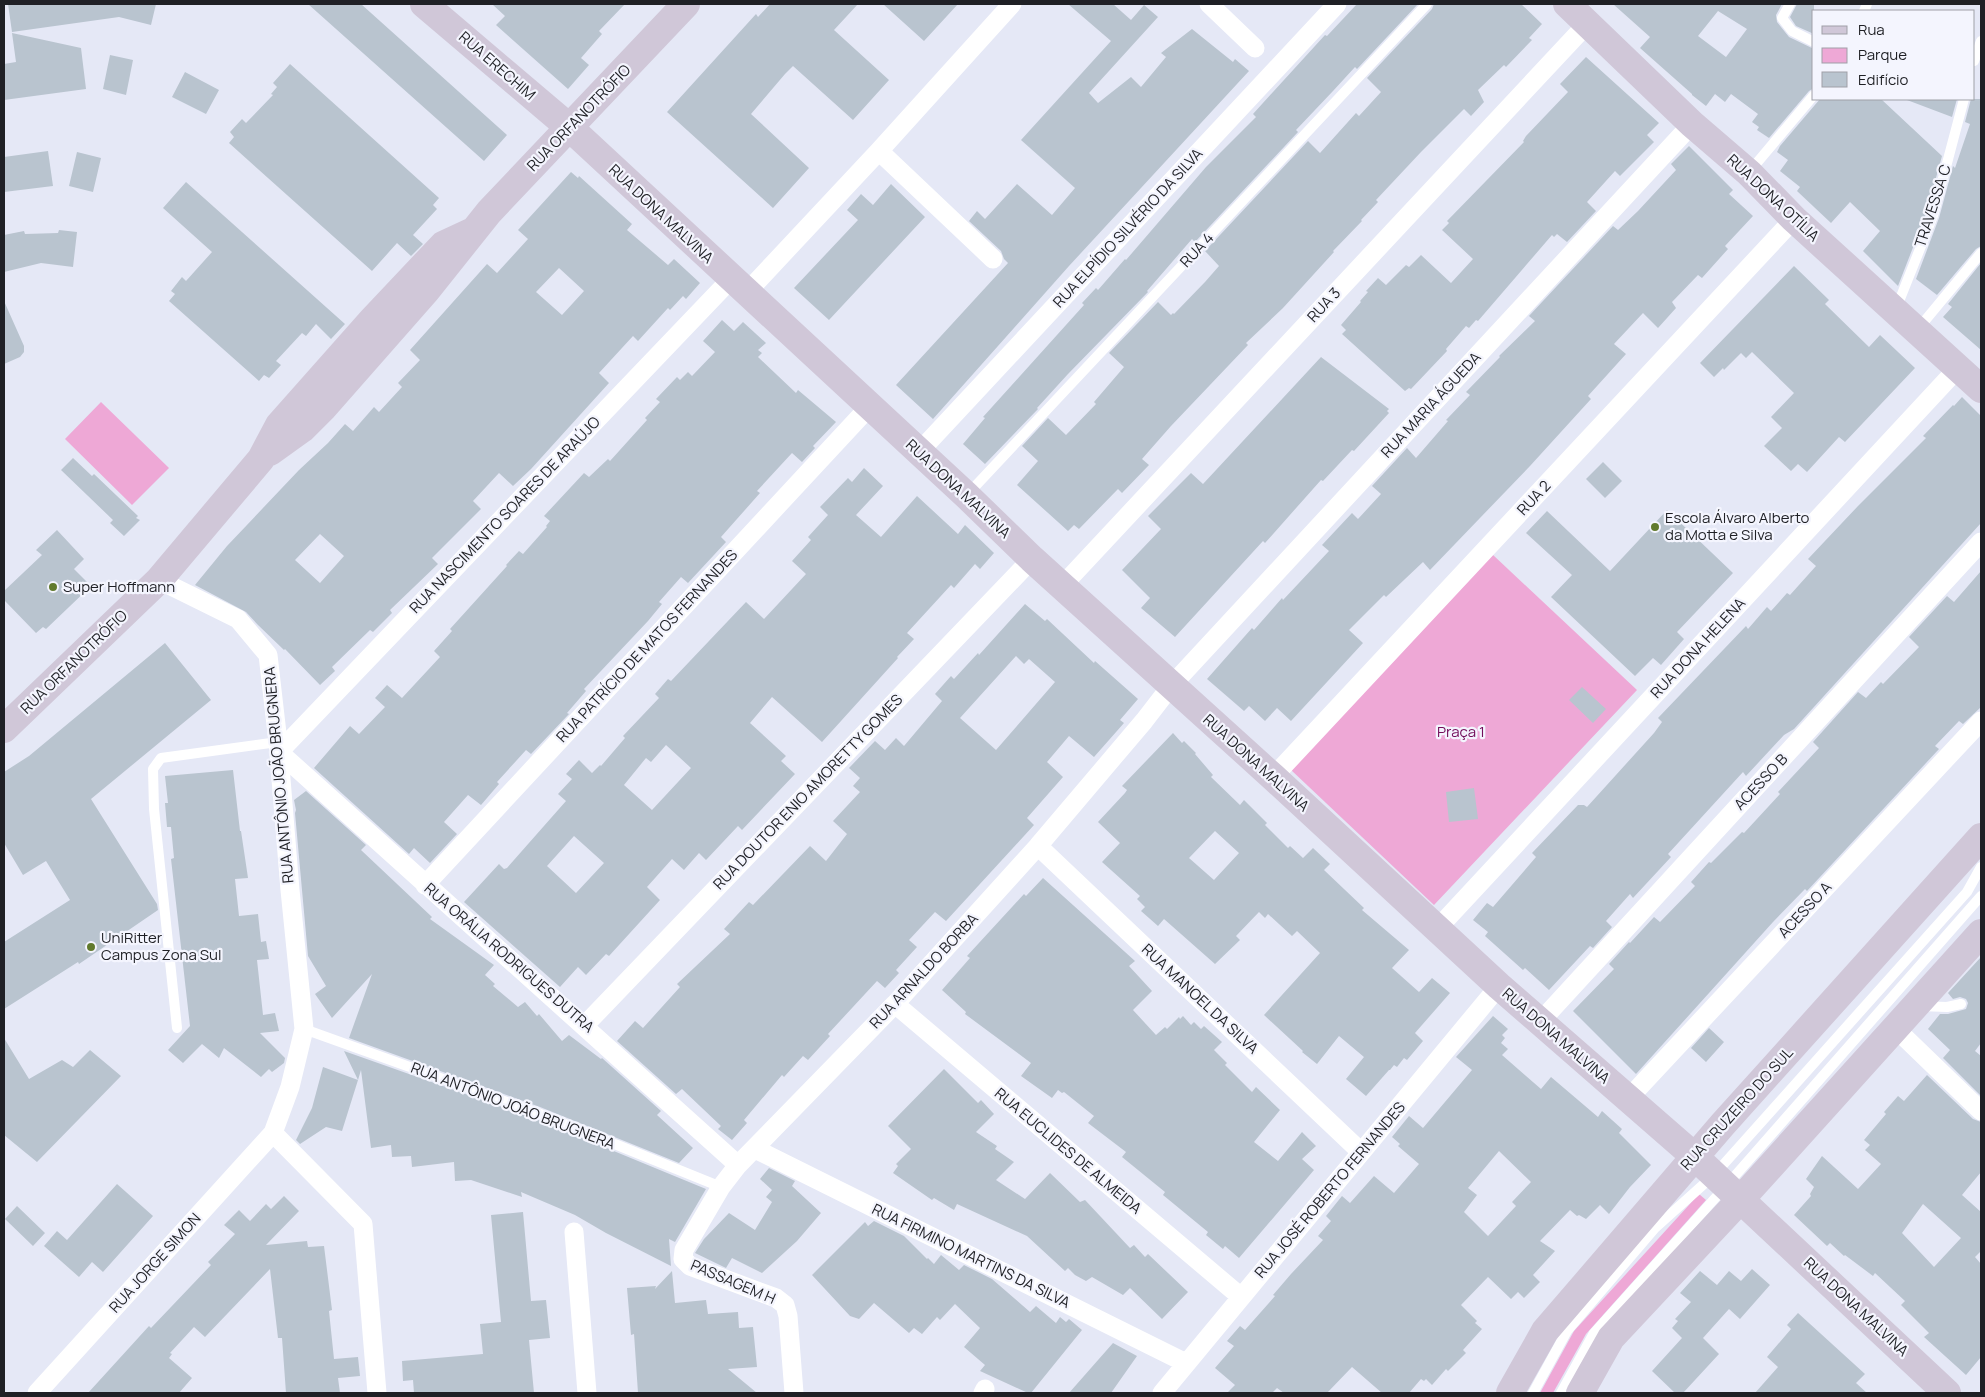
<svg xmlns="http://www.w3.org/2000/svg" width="1985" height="1397" viewBox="0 0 1985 1397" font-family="Manrope,sans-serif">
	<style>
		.green { fill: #eea8d6 }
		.building { fill: #b9c4cf; fill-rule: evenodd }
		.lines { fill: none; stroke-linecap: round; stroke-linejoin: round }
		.lane { stroke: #fff; stroke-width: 10 }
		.street { stroke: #fff; stroke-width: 19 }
		.secondary { stroke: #d0c7d8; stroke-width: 28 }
		.poi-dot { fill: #617a2d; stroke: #f4f5fe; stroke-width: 2 }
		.labels { text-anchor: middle; stroke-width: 4.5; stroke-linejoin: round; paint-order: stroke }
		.street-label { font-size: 15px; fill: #1f2025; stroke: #f4f5fe }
		.poi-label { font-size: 15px; fill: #1f2025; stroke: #f4f5fe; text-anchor: start }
		.park-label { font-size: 15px; fill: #730e5b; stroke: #f4f5fe }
	</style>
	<rect width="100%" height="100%" fill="#e5e8f6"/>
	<path class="green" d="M101,402L169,468L132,505L65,439Z
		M1492,554L1637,690L1434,905L1290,769Z
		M1699,1194L1706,1200L1586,1334L1553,1393H1540L1574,1331Z"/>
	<path class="building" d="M8,4H156L151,25L119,17L12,32Z
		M308,4H361L507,135L484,161Z
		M492,4H625L599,31L602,34L581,58L589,65L568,89L496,25L505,16Z
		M770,4H858L834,30L889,80L853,120L793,66L785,74L751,114L809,168L773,208L667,112L756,14L758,17Z
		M883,4H958L924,41Z
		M1068,4H1113L1131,20L1144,5L1158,17L1089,93L1098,103L1131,77L1141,87L1166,57L1161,53L1192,29L1233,62L1235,59L1249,71L1069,266L933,419L896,385L1008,263L1004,259L1001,251L969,221L977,211L985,219L1017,184L1052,215L1075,188L1021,140L1111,41Z
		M1357,4H1418L1357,69L1355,67L1333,91L1296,130L1298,132L1195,242L1192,239L1147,291L1148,292L1068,374L1037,408L1038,409L985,464L963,444L985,418L983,417L1084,305L1082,303L1096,288L1098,290L1125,259L1126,260L1206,167L1256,117L1253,114L1273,92L1325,35L1327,36Z
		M1434,4H1521L1542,24L1529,38L1532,40L1506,67L1504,65L1478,90L1484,102L1471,116L1464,109L1421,152L1376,200L1378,202L1361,220L1362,221L1333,251L1334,252L1283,308L1246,343L1248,345L1171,426L1142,459L1149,465L1122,493L1118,489L1079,529L1074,525L1068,531L1017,485L1038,461L1022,446L1048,418L1066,435L1096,404L1094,402L1124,367L1109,353L1158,302L1171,315L1173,313L1174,314L1205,282L1219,266L1205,251L1308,141L1320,153L1356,113L1359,116L1381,92L1367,78L1432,9Z
		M1613,4H1782L1776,15L1777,22L1789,37L1814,49V88L1809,91L1769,138L1757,130L1759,127L1752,122L1758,114L1731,94L1725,102L1715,94L1706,106L1692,95V94L1640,48L1650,37ZM1718,11L1747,29L1726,57L1698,36Z
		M1797,4H1814V34L1796,26L1790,17Z
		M12,33L81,48L86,89L4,100V64L16,62Z
		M110,55L133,60L126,95L103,89Z
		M1586,57L1659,123L1647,135L1654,142L1620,176L1615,171L1587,202L1596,211L1567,242L1557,234L1554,237L1552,235L1478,321L1476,320L1469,328L1466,326L1446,349L1447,351L1411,389L1409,388L1405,391L1342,334L1346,330L1341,325L1361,302L1360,301L1368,292L1366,291L1378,278L1386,285L1406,265L1409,267L1421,255L1451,283L1473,259L1442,230L1449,223L1447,221L1524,142L1523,141L1526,136L1568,92L1560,84Z
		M290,64L439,198L433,205L437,209L413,235L423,244L411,256L397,243L372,271L229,143L234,137L230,132L242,119L246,123L273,95L271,94L277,87L273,83Z
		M185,72L219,90L206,114L172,97Z
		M1820,99H1881L1942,156L1926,214L1898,286L1863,251L1880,231L1850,202L1831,223L1797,191L1800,187L1780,171L1788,160L1777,152L1780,146Z
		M1908,99H1957L1952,117L1907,100Z
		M1971,99H1981V246L1976,249L1937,295L1916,279L1939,218L1953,166L1955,168L1970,124L1965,122Z
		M1689,146L1733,190L1729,194L1753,216L1725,246L1728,249L1702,278L1698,275L1672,302L1676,308L1658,328L1643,313L1614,344L1626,354L1588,396L1591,399L1530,466L1430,570L1423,562L1386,597L1384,595L1349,630L1363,643L1291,721L1277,708L1265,721L1249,706L1244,711L1207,679L1252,628L1254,630L1282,598L1283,600L1329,551L1322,545L1352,513L1358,519L1381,494L1372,486L1407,448L1416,458L1448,421L1446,420L1470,395L1466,392L1500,357L1499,356L1535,321L1529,316L1613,226L1618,230L1638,211L1676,170L1671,164Z
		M48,151L53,186L4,192V157Z
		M77,152L101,158L93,192L69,186Z
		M571,172L578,178L579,176L632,224L627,230L668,265L674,259L700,283L686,299L683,296L670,310L668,308L638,341L633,336L599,373L609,383L531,469L513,486L499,473L473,501L481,509L432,558L438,564L390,610L392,613L373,632L370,630L332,667L335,671L320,685L285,649L284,650L258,625L246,612L195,585L227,546L299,470L328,443L345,424L353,431L374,407L379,412L402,387L398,383L420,360L410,350L487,264L497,273L528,239L518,230ZM559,268L584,291L562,315L536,292ZM320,534L344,556L320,583L295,560Z
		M186,182L345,324L331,339L316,324L306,336L302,333L276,361L281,365L269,378L264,375L259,381L169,301L175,294L171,291L182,277L186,281L212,252L163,208Z
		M891,184L925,217L829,320L794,288L858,220L847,210L861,194L873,205Z
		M59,230L77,232L73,267L41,263L4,272V235L24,231L25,234L58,233Z
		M1981,263V350L1943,317L1952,307L1948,304Z
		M1794,266L1829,300L1825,304L1869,347L1880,335L1915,368L1845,442L1839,437L1807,472L1798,464L1791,471L1764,446L1782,428L1771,417L1794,393L1752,352L1746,358L1741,353L1724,370L1723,368L1714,377L1700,363Z
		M4,301L24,346V352L20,357L4,364Z
		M722,320L734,331L743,322L766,343L758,350L762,353L758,357L796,393L798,390L836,422L813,446L815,448L802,462L792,453L757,491L760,493L721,537L726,542L688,583L681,577L659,602L662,604L648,621L584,689L586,691L567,713L569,714L531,754L526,750L497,782L499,784L481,805L468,795L444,822L457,834L430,863L414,848L409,854L314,768L350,726L359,734L385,707L375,698L387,685L402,698L440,657L434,651L452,631L450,629L507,566L506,565L519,551L523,554L547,527L546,526L550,521L544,516L584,473L589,477L608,459L610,461L647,420L645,418L660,402L656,399L677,377L680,380L688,372L692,376L715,352L703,341Z
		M1321,357L1389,409L1387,411L1389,413L1354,451L1352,450L1323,481L1321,480L1265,543L1263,541L1175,637L1141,608L1150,598L1122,570L1161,529L1148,516L1191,473L1203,484Z
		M1962,397L1981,416V523L1794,729L1784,735L1746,776L1743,772L1668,854L1671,857L1633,898L1630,894L1606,921L1612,927L1593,948L1590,946L1549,990L1525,968L1523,970L1485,936L1488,932L1473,920L1487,903L1493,907L1536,857L1532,853L1578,805H1584L1587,807L1654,733L1662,722L1658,718L1746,626L1748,629L1767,607L1771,611L1787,593L1790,595L1816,566L1808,559L1858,506L1926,438L1923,436L1953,405L1954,406Z
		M73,458L92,476L94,474L138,516L136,518L140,520L124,536L110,523L113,520L61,470Z
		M1603,462L1622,481L1605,498L1586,479Z
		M864,468L883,486L856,515L881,537L917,496L958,534L965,525L994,553L980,569L975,564L954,588L951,585L907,633L914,639L897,657L898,658L822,742L772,697L750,723L786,756L781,761L795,774L742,830L738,826L706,860L699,853L684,870L672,859L647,887L660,900L609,956L606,954L586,975L578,967L560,987L464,902L499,864L504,869L507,868L566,801L558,794L572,779L566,774L579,760L592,773L600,765L601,766L625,738L623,736L659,698L655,694L668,679L671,681L746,602L764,619L806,574L792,561L811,540L808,537L828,515L820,507L848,478L852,482ZM666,745L691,768L652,810L624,785L646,758L651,762ZM574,836L604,863L576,893L547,866Z
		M1667,510L1733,573L1677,632L1684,639L1661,665L1653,658L1635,676L1551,597L1572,575L1526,533L1547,511L1610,571Z
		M57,530L84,559L74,569L91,586L46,629L43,627L36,633L4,600V591L42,555L36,550Z
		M1981,571V707L1963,724L1959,721L1935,746L1939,749L1807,891L1805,889L1773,922L1636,1074L1573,1011L1614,969L1609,964L1629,942L1630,943L1654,917L1660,922L1695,886L1691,882L1709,862L1711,863L1742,832L1744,833L1780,794L1778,792L1819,748L1813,742L1858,692L1866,698L1881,682L1883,684L1919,647L1909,637L1947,596L1954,602Z
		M1025,604L1045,621L1047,619L1094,663L1095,661L1138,699L1120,720L1124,723L1094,757L1069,736L1047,762L1063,777L1027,818L1034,825L946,921L935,912L909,940L917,947L896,970L899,973L885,988L877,981L828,1034L830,1036L808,1060L803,1056L784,1077L782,1075L744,1120L747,1123L732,1140L718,1129L721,1126L682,1089L676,1094L617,1041L635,1021L643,1028L680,987L677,984L730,934L724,929L749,902L753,905L810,846L826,861L847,834L833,821L860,792L853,786L860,778L849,768L875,741L885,750L896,738L904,746L942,701L935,694L951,676L954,679L978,653L979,655ZM1016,656L1024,664L1029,659L1055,682L996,750L960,718Z
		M165,643L211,700L91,799L157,904L158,910L79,964L78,962L4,1009V942L70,900L46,861L23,875L4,843V772L29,756Z
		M1582,687L1606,709L1593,723L1569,700Z
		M1173,733L1182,743L1184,741L1196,753L1195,754L1213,775L1211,777L1240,805L1244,800L1267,823L1265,825L1288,848L1290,846L1303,858L1313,848L1330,864L1324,870L1364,908L1362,910L1409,950L1392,968L1419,992L1432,978L1450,993L1415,1033L1423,1041L1407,1060L1404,1058L1397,1067L1394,1065L1390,1070H1389L1366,1096L1346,1079L1364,1057L1339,1036L1317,1064L1302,1052L1303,1051L1264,1015L1320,953L1297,931L1292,936L1268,914L1265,918L1259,912L1236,936L1240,940L1215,964L1164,919L1158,926L1141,911L1145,907L1137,899L1140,896L1102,862L1120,843L1098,822L1125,793L1127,790L1122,786ZM1215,831L1239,853L1214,880L1189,858Z
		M233,770L240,831H241L248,878L235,879L239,916L258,914L261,942L266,941L269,959L257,960L263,1015L275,1013L279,1031L260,1033L285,1058L284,1063L272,1072L269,1069L261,1077L224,1048L219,1058L202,1044L183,1063L168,1050L190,1026L171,859L174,858L171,827H167L165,803H168L165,776Z
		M1474,788L1478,819L1449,822L1446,792Z
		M306,791L366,845L361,850L432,917L430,919L494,965L485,975L495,984L493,986L518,1007L525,1002L537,1016L539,1014L562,1041L569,1035L601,1059L602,1058L661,1111L657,1115L693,1148L679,1163L540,1107L349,1038L372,974L332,1018L315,994L326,986L308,956L295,813L296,810L294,800Z
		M1043,878L1135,961L1129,966L1152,991L1133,1010L1156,1035L1165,1027L1167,1029L1179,1017L1180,1019L1183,1016L1191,1025L1194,1022L1201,1029L1204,1026L1222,1042L1214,1050L1227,1063L1225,1065L1252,1092L1256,1087L1280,1110L1254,1142L1278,1161L1302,1132L1316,1146L1302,1159L1314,1170L1239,1258L1225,1246L1223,1249L1206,1235L1208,1232L1163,1195L1165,1192L1122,1157L1126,1152L1088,1123L1094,1116L1064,1092L1062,1093L1058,1090L1052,1098L1021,1076L1031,1063L965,1014L966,1012L942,990L970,958L967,956L1024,894L1026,896Z
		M1981,957V1043L1975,1051L1981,1056V1096L1943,1058L1950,1050L1928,1029L1940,1014H1948L1966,1009L1968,1003L1966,999L1960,997L1953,999L1948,993Z
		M1493,1016L1508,1029L1502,1035L1505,1038L1501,1043L1508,1049L1502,1055L1541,1089L1551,1077L1598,1117L1602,1111L1622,1129L1619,1133L1651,1165L1630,1187L1609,1214L1600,1205L1586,1219L1579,1215L1577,1216L1570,1210L1540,1241L1555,1251L1533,1275L1540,1282L1524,1298L1518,1292L1511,1299L1488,1277L1461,1305L1477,1321L1475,1323L1482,1329L1463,1350L1466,1353L1448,1371L1446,1369L1432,1385L1426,1379L1424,1381L1421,1379L1409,1393H1382L1352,1367L1327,1393H1284L1277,1388L1272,1393H1227L1235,1385L1215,1368L1234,1346L1227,1341L1240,1326L1245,1330L1275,1296L1273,1295L1291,1274L1323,1240L1318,1236L1331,1221L1326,1216L1342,1196L1350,1203L1374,1176L1394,1193L1419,1164L1398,1146L1400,1144L1392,1137L1409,1116L1423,1128L1472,1070L1456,1057ZM1499,1151L1531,1182L1512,1202L1516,1206L1488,1236L1464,1212L1477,1195L1468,1188Z
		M1709,1028L1724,1042L1706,1062L1691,1048Z
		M4,1038L29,1079L62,1060L73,1067L90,1050L121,1076L37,1162L4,1135Z
		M344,1051L536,1119L706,1189L675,1242L669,1239L671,1266L606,1233L575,1215L521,1192L522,1197L471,1180L455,1181L454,1162L412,1167L411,1156L392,1157L391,1145L371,1148L361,1070L358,1080Z
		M323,1067L358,1080L342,1131L326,1127L300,1144L296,1140L312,1108Z
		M944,1069L978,1103L981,1100L994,1114L976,1132L997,1146L995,1149L1014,1162L996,1180L1025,1199L1050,1173L1080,1202L1085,1200L1130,1248L1134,1245L1145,1257L1148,1254L1188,1292L1162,1319L1130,1288L1123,1295L1092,1277L1086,1281L1075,1275L1068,1268L1065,1271L1027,1236L957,1204L954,1210L934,1198L932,1200L893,1173L898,1166L896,1164L911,1149L888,1126Z
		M1927,1075L1973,1119L1981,1122V1172L1962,1195L1981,1212V1251L1975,1257L1981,1264V1357L1966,1375L1924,1337L1929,1333L1901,1305L1905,1301L1875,1273L1873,1276L1845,1255L1844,1256L1830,1243L1827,1246L1794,1215L1811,1196L1810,1194L1814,1187L1806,1179L1822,1156L1858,1189L1881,1164L1865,1150L1870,1145L1864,1140L1886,1114L1884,1112L1898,1096L1904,1101ZM1923,1204L1961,1238L1934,1267L1902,1233Z
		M769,1168L795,1181L792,1186L821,1213L797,1241L762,1273L732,1258L726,1268L695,1253L704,1239L729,1213L755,1230L772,1202L766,1197L772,1190L760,1179Z
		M117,1184L153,1216L103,1272L92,1262L79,1277L44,1246L57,1231L67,1240Z
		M284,1196L299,1211L266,1245L307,1241L308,1247L324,1246L332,1310L329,1311L334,1359L358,1357L360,1376L338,1378L340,1393H286L282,1338H278L270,1269L205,1337L194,1327L170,1353L172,1354L169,1358L192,1378L179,1393H88L149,1326L151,1328L211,1265L208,1262L235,1234L224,1225L239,1210L250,1221L266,1204L271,1209Z
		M17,1206L45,1233L33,1246L5,1219Z
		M523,1212L531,1301L546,1300L550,1338L529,1340L534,1393H414L413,1380L403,1381L402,1361L483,1354L480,1324L501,1322L491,1215Z
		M874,1221L904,1236L927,1259L928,1258L934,1264L941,1255L959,1270L964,1265L992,1279L1030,1312L1036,1306L1056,1323L1060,1317L1066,1322L1069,1319L1082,1330L1031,1393H1028L980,1371L985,1365L964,1347L980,1328L955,1304L940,1320L937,1317L922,1334L914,1328L909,1333L874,1303L859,1319L850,1316L812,1275L865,1222L868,1226Z
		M1752,1269L1770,1285L1740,1319L1729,1309L1703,1338L1719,1354L1683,1393H1675L1652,1371L1682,1338L1672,1328L1678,1321L1675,1319L1691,1302L1680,1293L1700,1271L1717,1285L1729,1271L1741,1281Z
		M672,1271L675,1303L706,1300L708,1314L738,1312L739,1328L753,1327L757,1367L728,1369L757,1393H638L634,1334L631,1335L627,1288L656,1286L655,1289Z
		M1798,1313L1865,1374L1856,1383L1867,1393H1755L1778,1367L1767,1357L1791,1329L1787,1325Z
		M1113,1343L1137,1356L1111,1393H1069Z"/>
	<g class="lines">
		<path class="lane" d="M1790,4L1782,18L1792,31L1814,42
			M1864,11L1867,4
			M1974,61L1981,41
			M1750,171L1814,95
			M1896,309L1933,216L1964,99
			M1918,329L1981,253
			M967,495L1427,4
			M1919,1006L1947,1007L1961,1004
			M177,1028L154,809L153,769L161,758L278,742
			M304,1029L538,1113L721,1187
			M1533,1393L1567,1331L1655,1228L1714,1175L1967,892L1981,867
			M1561,1393L1594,1333L1726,1186L1981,896"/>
		<path class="street" d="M1209,4L1255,48
			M879,151L993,259
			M731,279L279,752L738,1165
			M747,292L879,151L1012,4
			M919,452L1337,4
			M1062,586L1587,24
			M1273,777L1794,219
			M1038,846L1361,1152
			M425,885L869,407
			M1437,929L1958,368
			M895,1004L1241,1297
			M1540,1022L1981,542
			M585,1025L1032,559
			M1895,1028L1981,1111
			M1628,1099L1981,721
			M273,1133L363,1224L377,1393
			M755,1149L1186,1363
			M574,1232L587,1393
			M37,1393L273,1133L290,1087L304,1029L290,890L278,742L268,655L238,619L159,580
			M794,1393L788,1316L785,1305L776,1298L690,1266L683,1259L684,1250L721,1187L738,1165L895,1004L1038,846L1144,721L1171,686L1692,124
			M983,1393L985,1389
			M1162,1393L1499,986"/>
		<path class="secondary" d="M424,4L570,128L967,496L1032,559L1273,777L1499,986L1694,1156L1947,1393
			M1567,4L1692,124L1749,173L1794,219L1981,389
			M270,452L302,429L324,407L426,291L489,212L686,4
			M4,729L159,580L261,459L279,425L373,319L443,245L471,232
			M1510,1393L1545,1331L1723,1124L1981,837
			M1580,1393L1611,1338L1741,1199L1981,933"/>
	</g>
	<g class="poi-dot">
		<circle cx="1655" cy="527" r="5"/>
		<circle cx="53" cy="587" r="5"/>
		<circle cx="91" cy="947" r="5"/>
	</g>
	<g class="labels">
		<g class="street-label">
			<text transform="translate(497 66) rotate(41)" y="5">RUA ERECHIM</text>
			<text transform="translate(579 118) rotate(-46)" y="5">RUA ORFANOTRÓFIO</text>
			<text transform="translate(1773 198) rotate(43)" y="5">RUA DONA OTÍLIA</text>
			<text transform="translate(1933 206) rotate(-72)" y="5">TRAVESSA C</text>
			<text transform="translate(661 214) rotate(43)" y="5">RUA DONA MALVINA</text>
			<text transform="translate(1128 228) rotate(-47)" y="5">RUA ELPÍDIO SILVÉRIO DA SILVA</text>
			<text transform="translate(1197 250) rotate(-47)" y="5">RUA 4</text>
			<text transform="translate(1324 305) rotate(-47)" y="5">RUA 3</text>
			<text transform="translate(1431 405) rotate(-47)" y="5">RUA MARIA ÁGUEDA</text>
			<text transform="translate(958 489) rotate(43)" y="5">RUA DONA MALVINA</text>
			<text transform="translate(1534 498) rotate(-47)" y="5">RUA 2</text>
			<text transform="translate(505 515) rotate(-46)" y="5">RUA NASCIMENTO SOARES DE ARAÚJO</text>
			<text transform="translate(647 646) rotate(-47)" y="5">RUA PATRÍCIO DE MATOS FERNANDES</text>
			<text transform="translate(1698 648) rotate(-47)" y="5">RUA DONA HELENA</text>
			<text transform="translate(74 662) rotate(-44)" y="5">RUA ORFANOTRÓFIO</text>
			<text transform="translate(1256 763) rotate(42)" y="5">RUA DONA MALVINA</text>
			<text transform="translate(279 775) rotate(-95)" y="5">RUA ANTÔNIO JOÃO BRUGNERA</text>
			<text transform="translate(1761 782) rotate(-47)" y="5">ACESSO B</text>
			<text transform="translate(808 792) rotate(-46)" y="5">RUA DOUTOR ENIO AMORETTY GOMES</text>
			<text transform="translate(1805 910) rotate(-47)" y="5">ACESSO A</text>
			<text transform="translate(509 958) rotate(41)" y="5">RUA ORÁLIA RODRIGUES DUTRA</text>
			<text transform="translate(924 971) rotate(-47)" y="5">RUA ARNALDO BORBA</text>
			<text transform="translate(1200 999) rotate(43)" y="5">RUA MANOEL DA SILVA</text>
			<text transform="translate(1556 1036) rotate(41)" y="5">RUA DONA MALVINA</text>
			<text transform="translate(513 1106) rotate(21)" y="5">RUA ANTÔNIO JOÃO BRUGNERA</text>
			<text transform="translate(1737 1109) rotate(-48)" y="5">RUA CRUZEIRO DO SUL</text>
			<text transform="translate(1068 1151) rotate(40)" y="5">RUA EUCLIDES DE ALMEIDA</text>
			<text transform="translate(1330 1190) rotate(-50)" y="5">RUA JOSÉ ROBERTO FERNANDES</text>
			<text transform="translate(971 1256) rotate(26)" y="5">RUA FIRMINO MARTINS DA SILVA</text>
			<text transform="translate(155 1263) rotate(-48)" y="5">RUA JORGE SIMON</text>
			<text transform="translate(733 1282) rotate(23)" y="5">PASSAGEM H</text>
			<text transform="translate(1856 1307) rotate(43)" y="5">RUA DONA MALVINA</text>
		</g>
		<g class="poi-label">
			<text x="1665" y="523">Escola Álvaro Alberto<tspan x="1665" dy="17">da Motta e Silva</tspan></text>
			<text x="63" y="592">Super Hoffmann</text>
			<text x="101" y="943">UniRitter<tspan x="101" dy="17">Campus Zona Sul</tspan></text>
		</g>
		<g class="park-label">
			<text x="1461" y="737">Praça 1</text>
		</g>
	</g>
	<rect width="1985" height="1397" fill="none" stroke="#1f2025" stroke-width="10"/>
	<rect x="1812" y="10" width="162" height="90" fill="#f4f5fe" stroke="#9fa0a7"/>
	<rect x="1822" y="26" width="25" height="8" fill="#d0c7d8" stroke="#9fa0a7"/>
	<text x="1858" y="35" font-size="15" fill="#1f2025">Rua</text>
	<rect x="1822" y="48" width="25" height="15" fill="#eea8d6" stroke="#9fa0a7"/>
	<text x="1858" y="60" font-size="15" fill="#1f2025">Parque</text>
	<rect x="1822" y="72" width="25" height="15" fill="#b9c4cf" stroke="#9fa0a7"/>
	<text x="1858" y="85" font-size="15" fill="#1f2025">Edifício</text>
</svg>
